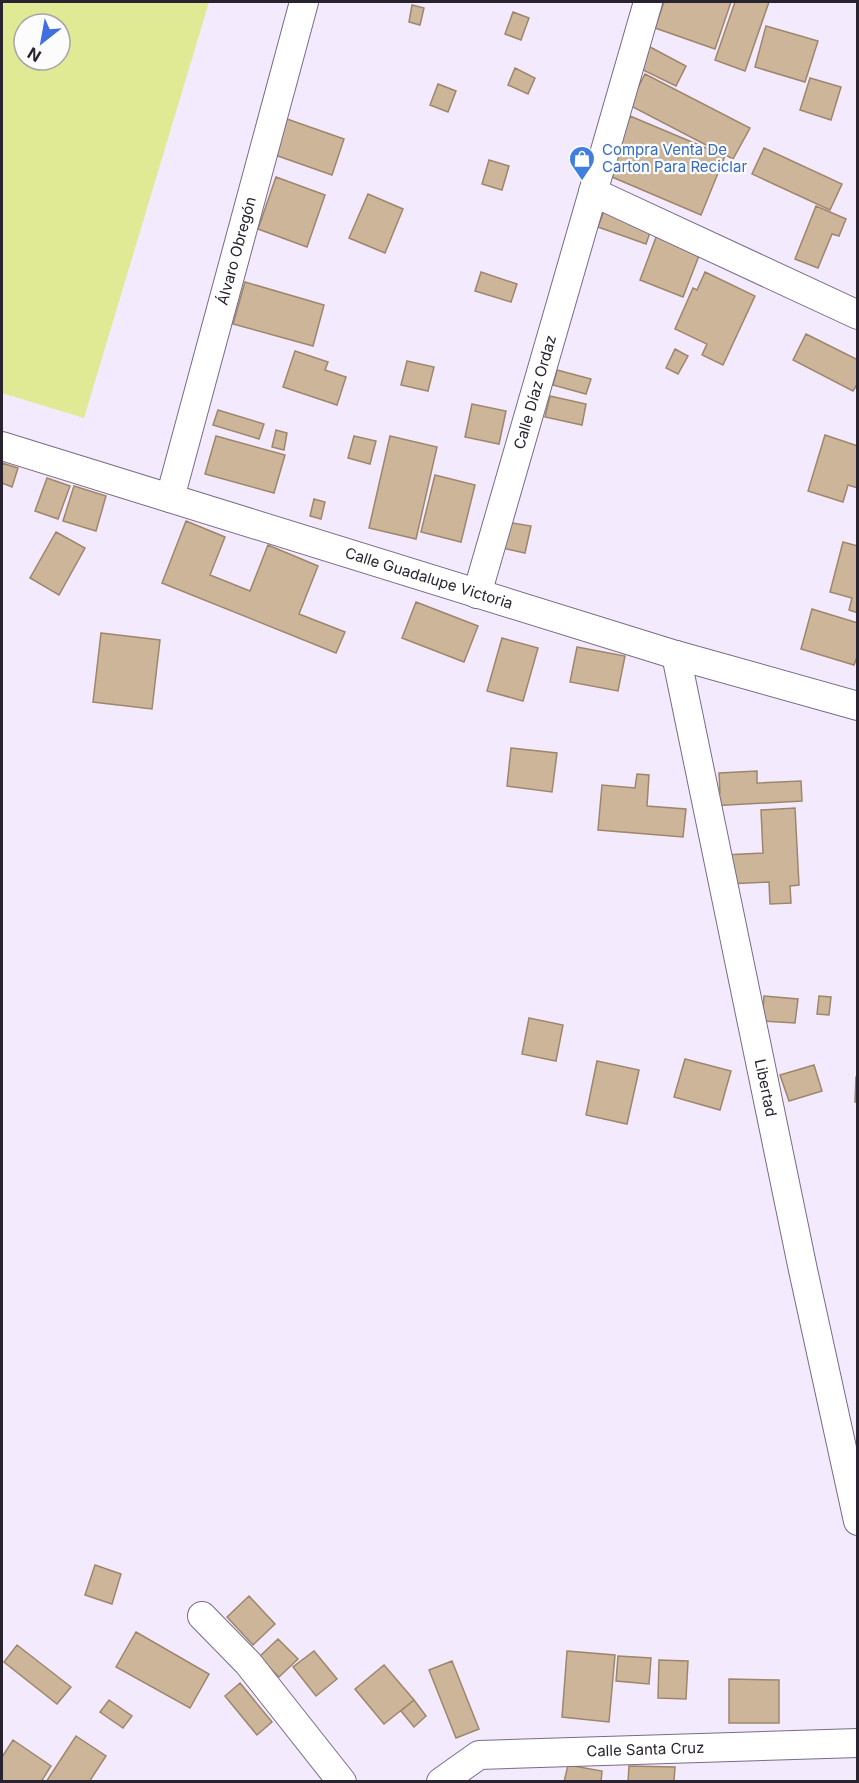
<svg xmlns="http://www.w3.org/2000/svg" width="859" height="1783" viewBox="0 0 859 1783" font-family="Inter,sans-serif">
	<style>
		.green { fill: #e0e993; fill-rule: evenodd }
		.building { fill: #cdb599; stroke: #9d866b; stroke-width: 1.5 }
		.lines { fill: none; stroke-linecap: round; stroke-linejoin: round }
		.minor-casing { stroke: #796b88; stroke-width: 30 }
		.minor { stroke: #fff; stroke-width: 28 }
		.labels { text-anchor: middle; stroke-width: 4.5; stroke-linejoin: round; paint-order: stroke }
		.shop-label { font-size: 15px; fill: #366cbe; stroke: #fcfcfc; text-anchor: start }
		.street-label { font-size: 15px; fill: #29232f; stroke: #fcfcfc }
	</style>
	<rect width="100%" height="100%" fill="#f4eafe"/>
	<path class="green" d="M2,2H209L84,418L2,393ZM24,24H60V60H24Z"/>
	<path class="building" d="M664,2H731L715,49L655,28Z
		M735,2H769L745,71L715,60Z
		M412,5L424,8L420,25L409,22Z
		M513,12L529,18L521,40L505,34Z
		M766,26L818,41L805,82L755,67Z
		M650,47L686,66L676,86L639,68Z
		M515,68L535,78L528,94L508,85Z
		M645,74L750,128L733,159L629,105Z
		M810,78L841,87L831,120L800,110Z
		M438,84L456,91L448,112L430,105Z
		M630,116L725,156L701,215L605,174Z
		M287,119L344,139L332,175L275,155Z
		M764,148L842,184L830,210L752,174Z
		M489,160L509,166L502,190L482,184Z
		M276,177L325,195L307,247L258,229Z
		M368,194L403,209L385,253L349,238Z
		M816,206L846,219L839,236L832,234L818,268L795,259Z
		M605,208L653,224L646,244L598,227Z
		M658,232L702,248L683,297L640,280Z
		M481,272L517,284L511,302L475,291Z
		M705,272L755,296L723,365L702,355L707,344L675,329L693,288L697,290Z
		M245,282L324,305L313,346L233,324Z
		M806,334L858,360V383L853,391L793,360Z
		M675,349L688,356L678,374L666,368Z
		M295,351L328,362L325,370L346,377L337,405L283,387Z
		M407,361L434,367L428,391L401,385Z
		M557,370L591,379L586,394L553,385Z
		M550,396L586,404L582,425L545,417Z
		M472,404L506,411L499,444L465,437Z
		M218,410L264,424L259,439L213,425Z
		M276,430L287,433L284,450L272,447Z
		M825,435L858,446V488L848,485L843,502L808,491Z
		M216,436L285,455L274,493L205,474Z
		M354,436L376,441L370,464L348,458Z
		M390,436L437,447L416,539L369,528Z
		M2,463L18,468L12,487L2,483Z
		M435,475L475,485L461,542L421,532Z
		M47,478L70,486L58,519L35,511Z
		M74,486L106,496L96,531L63,521Z
		M314,499L325,502L321,519L310,516Z
		M186,521L225,537L210,575L250,591L268,545L318,566L299,614L345,632L336,653L162,583Z
		M507,522L531,526L525,553L502,548Z
		M56,532L85,548L59,595L30,578Z
		M843,542L858,546V613L849,610L852,598L830,592Z
		M416,602L478,626L464,662L402,638Z
		M812,609L858,623V654L854,665L801,649Z
		M101,633L160,640L152,709L93,702Z
		M502,638L538,648L523,701L487,691Z
		M577,647L625,656L618,691L570,682Z
		M511,748L557,753L552,792L507,786Z
		M757,771V783L801,781L802,801L710,806V793H720L719,773Z
		M637,774L649,775L647,806L686,809L683,837L598,830L602,785L635,788Z
		M795,808L799,885L790,886L791,903L770,904L769,882L726,884L724,855L763,853L761,810Z
		M764,996L798,999L795,1023L762,1021Z
		M819,996L831,997L829,1015L817,1014Z
		M529,1018L563,1025L556,1061L522,1054Z
		M685,1059L731,1071L720,1110L674,1097Z
		M597,1061L639,1070L627,1124L586,1115Z
		M814,1065L822,1091L789,1101L780,1075Z
		M856,1077H858V1102H855Z
		M95,1565L121,1574L112,1604L85,1595Z
		M249,1596L275,1624L253,1645L227,1617Z
		M136,1632L209,1674L190,1708L116,1667Z
		M278,1639L298,1659L279,1677L259,1657Z
		M17,1645L71,1687L57,1704L4,1662Z
		M314,1651L337,1679L316,1696L293,1667Z
		M567,1651L615,1655L609,1722L562,1717Z
		M618,1656L651,1658L649,1684L616,1681Z
		M659,1660L688,1661L686,1699L658,1698Z
		M452,1661L479,1729L456,1738L429,1670Z
		M384,1665L414,1700L384,1724L355,1689Z
		M729,1679L779,1680V1723H729Z
		M240,1683L272,1722L257,1735L225,1696Z
		M109,1700L132,1716L123,1728L100,1712Z
		M414,1700L426,1716L414,1727L401,1711Z
		M76,1736L106,1756L89,1782H46Z
		M13,1740L51,1766L41,1782H2V1757Z
		M568,1765L602,1771L601,1782H564Z
		M629,1766L675,1767L674,1782H628Z"/>
	<g class="lines">
		<defs>
			<g id="minor">
				<path d="M593,192L858,315"/>
				<path id="s1" d="M2,446L676,655L858,706"/>
				<path id="s2" d="M170,498L304,2"/>
				<path id="s3" d="M477,594L648,2"/>
				<path id="s4" d="M676,655L803,1270L858,1521"/>
				<path d="M202,1616L248,1663L342,1782"/>
				<path id="s5" d="M441,1782L479,1755L858,1743"/>
			</g>
		</defs>
		<use href="#minor" class="minor-casing"/>
		<use href="#minor" class="minor"/>
	</g>
	<defs>
		<symbol id="shop-pin" viewBox="-11 -11 22 30"><path d="M0 17L-7.5 6A9.5 9.5 0 1 1 7.5 6Z" fill="#3f7fe0" stroke="#fcfcfc"/><path d="M-5-2.5h2.3a2.7 3.5 0 0 1 5.4 0H5L5.5 6h-11ZM-1.5-2.5h3a1.5 2.3 0 0 0-3 0Z" fill="#fff"/></symbol>
	</defs>
	<g fill-rule="evenodd">
		<use href="#shop-pin" x="567" y="144" width="30" height="40"/>
	</g>
	<g class="labels">
		<g class="shop-label">
			<text x="602" y="155">Compra Venta De<tspan x="602" dy="17">Carton Para Reciclar</tspan></text>
		</g>
		<g class="street-label">
			<text dy="5" stroke="none"><textPath href="#s2" startOffset="256">Álvaro Obregón</textPath></text>
			<text dy="5" stroke="none"><textPath href="#s3" startOffset="210">Calle Díaz Ordaz</textPath></text>
			<text dy="5" stroke="none"><textPath href="#s1" startOffset="447">Calle Guadalupe Victoria</textPath></text>
			<text dy="5" stroke="none"><textPath href="#s4" startOffset="442">Libertad</textPath></text>
			<text dy="5" stroke="none"><textPath href="#s5" startOffset="213">Calle Santa Cruz</textPath></text>
		</g>
	</g>
	<rect width="859" height="1783" fill="none" stroke="#29232f" stroke-width="6"/>
	<g transform="translate(42 42) rotate(211)"><circle r="28" fill="#fcfcfc" stroke="#a8a5aa" stroke-width="1.5"/>
	<path d="M0-4.5L10 22L0 15L-10 22Z" fill="#406fe0"/>
	<text y="-9" font-size="16" font-weight="bold" text-anchor="middle" fill="#29232f">N</text>
	</g>
</svg>
